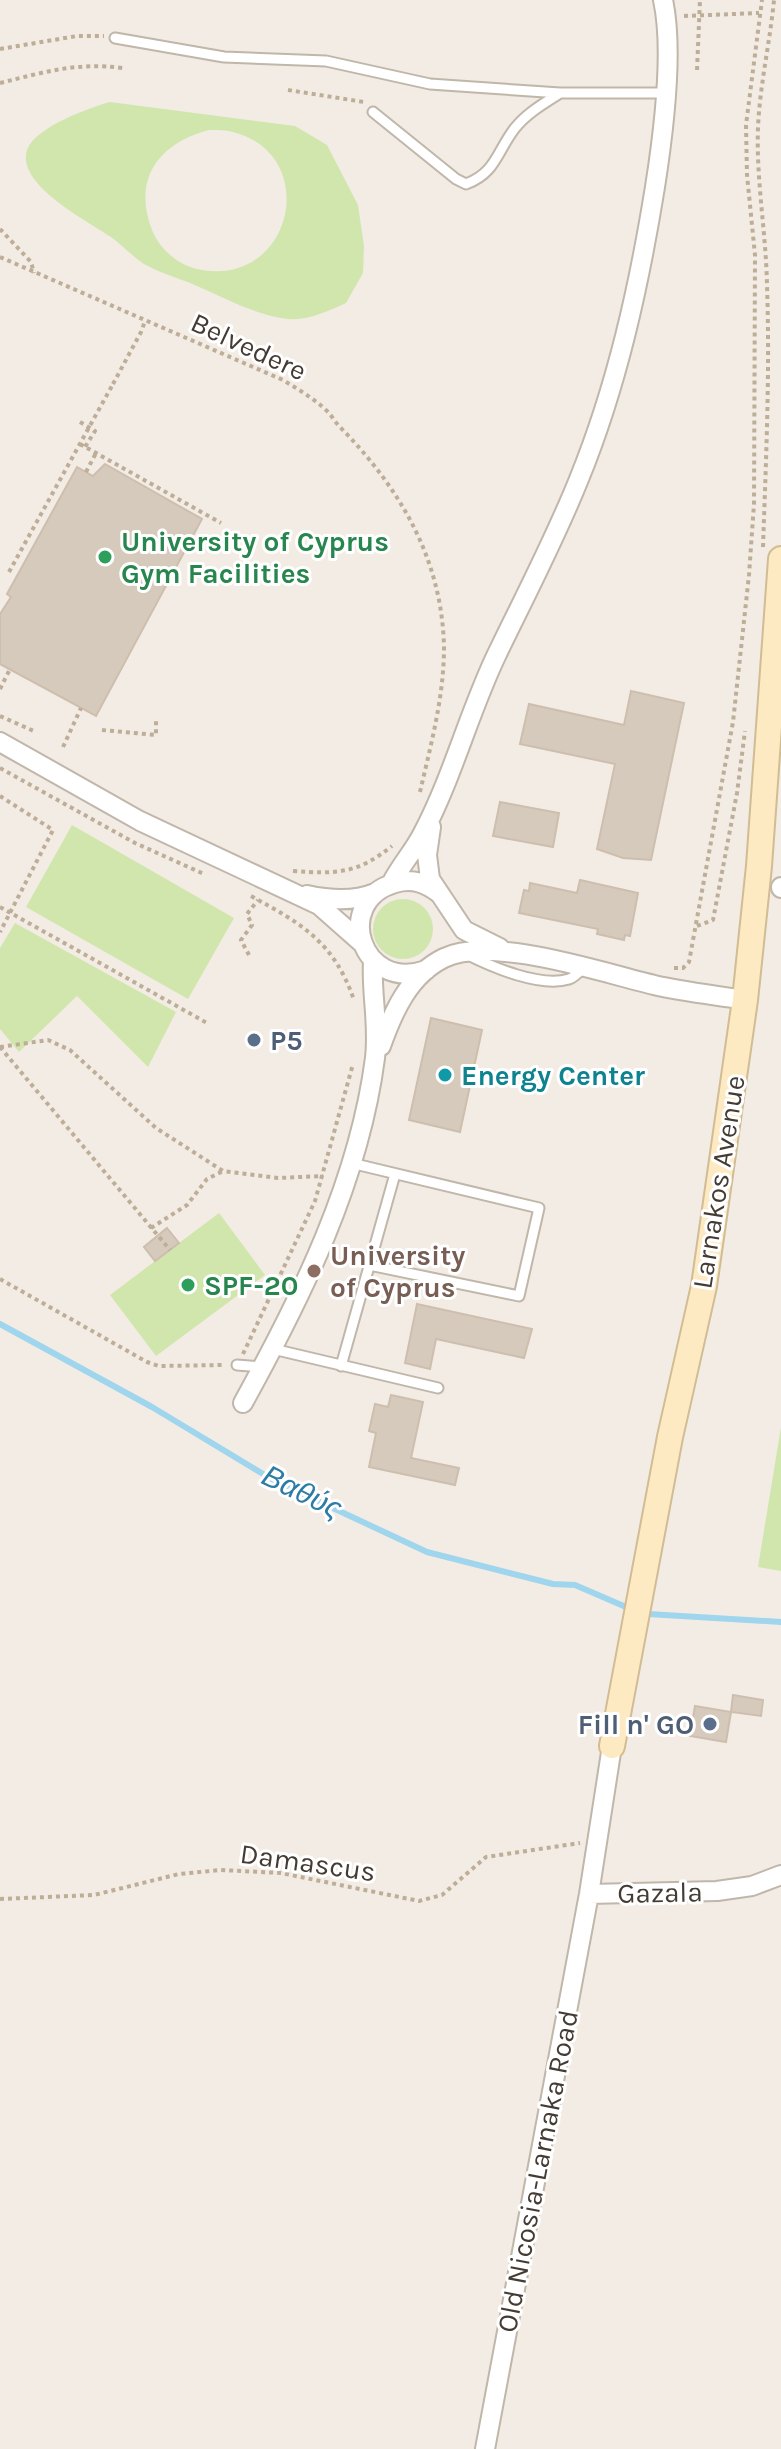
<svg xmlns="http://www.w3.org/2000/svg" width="781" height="2449" viewBox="0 0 781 2449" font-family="Karla,sans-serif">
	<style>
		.green { fill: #d1e6ad; fill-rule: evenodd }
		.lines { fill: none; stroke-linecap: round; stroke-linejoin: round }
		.stream { stroke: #a0d5ee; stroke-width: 6 }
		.building { fill: #d6cabd; stroke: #cebead; stroke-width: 2 }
		.service-casing { stroke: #c0b6aa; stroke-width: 13 }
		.minor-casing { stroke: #c0b6aa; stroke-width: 22 }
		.secondary-casing { stroke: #d1bc94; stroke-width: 28 }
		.path { stroke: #beae98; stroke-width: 4; stroke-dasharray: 4 4; stroke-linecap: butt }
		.service { stroke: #fff; stroke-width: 9 }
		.minor { stroke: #fff; stroke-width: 18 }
		.secondary { stroke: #fdeac2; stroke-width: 24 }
		.path-bridge { stroke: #beae98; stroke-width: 4; stroke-dasharray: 4 4; stroke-linecap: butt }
		.leisure-dot { fill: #2e9e5b; stroke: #fff; stroke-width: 3 }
		.service-dot { fill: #5c6f8a; stroke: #fff; stroke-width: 3 }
		.culture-dot { fill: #0f9aa8; stroke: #fff; stroke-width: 3 }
		.education-dot { fill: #8d6e63; stroke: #fff; stroke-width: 3 }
		.labels { text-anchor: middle; stroke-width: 6; stroke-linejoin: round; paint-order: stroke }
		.street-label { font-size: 28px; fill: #443c34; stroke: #fff }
		.leisure-label { font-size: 28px; font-weight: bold; fill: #27864d; stroke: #fff; text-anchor: start }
		.service-label { font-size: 28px; font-weight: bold; fill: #4e5e75; stroke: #fff; text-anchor: start }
		.culture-label { font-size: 28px; font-weight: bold; fill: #0d838f; stroke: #fff; text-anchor: start }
		.education-label { font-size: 28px; font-weight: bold; fill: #785e54; stroke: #fff; text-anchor: start }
		.water-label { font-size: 30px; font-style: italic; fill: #2e7ca5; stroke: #fff }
	</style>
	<rect width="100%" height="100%" fill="#f2ece4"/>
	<path class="green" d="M110,102L295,126L327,145L358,205L364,246L363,273L346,303C329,311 307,321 288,319C254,315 221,296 190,283C175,277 158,272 144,264C133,257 122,245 111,237C88,221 16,185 27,150C35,127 89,108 110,102ZM209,130C217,130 226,130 233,132C323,155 292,290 197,269C178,265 159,248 152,230C132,179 159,143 209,130Z
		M72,825L234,918L188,999L26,907Z
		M373 929a30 30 0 1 1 60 0a30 30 0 1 1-60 0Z
		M15,923L176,1012L148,1067L77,996L19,1052L0,1029V948Z
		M219,1213L265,1275L156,1356L110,1295Z
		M781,1427V1571L758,1567Z"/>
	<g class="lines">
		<path class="stream" d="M0,1324L152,1407L273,1480L427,1552L553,1584L575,1585L626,1607
			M648,1614L781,1622"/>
	</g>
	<path class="building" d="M105,464L202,519L96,716L0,664V614L11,597L7,594L77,467L93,476Z
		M631,691L684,703L651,860L623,858L597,849L615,764L520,744L529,704L624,725Z
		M500,802L559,813L553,847L493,836Z
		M580,880L638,893L630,936L625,935L624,940L597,934L598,929L519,913L524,890L529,891L530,883L577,893Z
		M431,1018L482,1030L460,1132L409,1120Z
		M167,1228L179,1243L155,1261L144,1247Z
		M417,1304L532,1329L524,1358L436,1339L430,1369L405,1363Z
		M391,1395L423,1402L411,1458L459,1468L455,1485L369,1467L376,1433L369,1431L375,1404L388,1407Z
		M733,1695L763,1700L761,1716L731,1712Z
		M695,1706L731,1712L726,1742L690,1736Z"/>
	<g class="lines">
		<defs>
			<path id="service" d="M115,38L224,57L326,61L430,84L560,93H665
				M373,112L456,179L466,184C496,173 497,151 515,128C527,113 543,104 560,93
				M468,955C492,967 541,988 569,979C575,977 579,972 584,967
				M351,1163L539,1208L519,1296L369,1265
				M273,1349L438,1388
				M237,1365L262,1367
				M341,1366L395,1174"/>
			<path id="minor" d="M0,742L140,821L319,905L362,943
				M431,827L427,855L430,879L464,930L500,948
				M391,884C400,866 414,851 423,833C453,776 469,712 497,654C525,596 555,539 579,479C617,386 639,286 655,187C663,136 674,50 663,0
				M781,888V887
				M307,895C330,900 353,902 375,893
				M426,970C361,993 332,901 395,883C413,878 426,883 440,894
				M381,1046C393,1012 409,975 444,958C491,935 603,973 654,985C684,992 715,995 745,1000
				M243,1403C302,1296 359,1181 375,1058C379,1024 371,993 373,961
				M589,1894L717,1891L752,1886L781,1875
				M485,2449L589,1894L612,1746"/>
			<path id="secondary" d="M612,1746L670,1437L704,1286L745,1000L759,866L781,559"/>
		</defs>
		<use href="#service" class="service-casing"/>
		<use href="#minor" class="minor-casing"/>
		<use href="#secondary" class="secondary-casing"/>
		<path class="path" d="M684,16L759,13
			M0,49L77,36H104
			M697,70L700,0
			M0,83C45,72 76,62 123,68
			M288,90L364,102
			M0,229L31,262L34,273
			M0,257L283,380C299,390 315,399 328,412C332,416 335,422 339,426C400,488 442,559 444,647C444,697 431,744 420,792
			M113,384L141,332L145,321
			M80,422L95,431L85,447
			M80,444L221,523
			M86,472L96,453
			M763,547C766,460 770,372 767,285C766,232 756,180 758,127C760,84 770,42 774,0
			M0,689L10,669
			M0,716L36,732
			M102,730L156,735V721
			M63,747L81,708
			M0,768L135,843L204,874
			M0,796L53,830L0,932
			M293,871C337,874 357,874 392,846
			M251,896C302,924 334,942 354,1000
			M0,907L207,1023
			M697,926L713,920L737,793L745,731
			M249,955L241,940L252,925L247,914L258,900
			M674,968H683L689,962L733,722L749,575L754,504L755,255L747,175L746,125L762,0
			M0,1047L48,1040L70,1050L156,1128L223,1171L278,1178L323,1176
			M0,1047L170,1250
			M151,1228L187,1205L207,1179L223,1171
			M0,1279L147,1362L159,1366L225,1365
			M243,1354L315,1201L353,1064
			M0,1899L94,1895L179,1874L221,1870L281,1873L419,1901L442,1895L486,1857L580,1843"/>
		<use href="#service" class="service"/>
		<use href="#minor" class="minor"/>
		<use href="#secondary" class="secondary"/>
		<path class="path-bridge" d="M9,572L113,384"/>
	</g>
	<g class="leisure-dot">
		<circle cx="105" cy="557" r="8"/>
		<circle cx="188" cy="1285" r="8"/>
	</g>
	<g class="service-dot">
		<circle cx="254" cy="1040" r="8"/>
		<circle cx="710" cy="1724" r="8"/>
	</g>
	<circle class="culture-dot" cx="445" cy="1075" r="8"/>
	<circle class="education-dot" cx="314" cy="1271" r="8"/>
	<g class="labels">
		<g class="street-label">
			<text transform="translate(249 346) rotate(25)" y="10">Belvedere</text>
			<text transform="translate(718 1182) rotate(-81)" y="10">Larnakos Avenue</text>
			<text transform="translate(308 1862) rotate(8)" y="10">Damascus</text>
			<text transform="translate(660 1892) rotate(-1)" y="10">Gazala</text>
			<text transform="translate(537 2171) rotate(-79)" y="10">Old Nicosia-Larnaka Road</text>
		</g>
		<g class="leisure-label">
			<text x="121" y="551">University of Cyprus<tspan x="121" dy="32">Gym Facilities</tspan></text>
			<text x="204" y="1295">SPF-20</text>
		</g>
		<g class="service-label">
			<text x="270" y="1050">P5</text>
			<text x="694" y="1734" text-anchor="end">Fill n' GO</text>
		</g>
		<g class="culture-label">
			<text x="461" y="1085">Energy Center</text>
		</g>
		<g class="education-label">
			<text x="330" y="1265">University<tspan x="330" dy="32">of Cyprus</tspan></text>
		</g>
		<g class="water-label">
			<text transform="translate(302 1492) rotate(26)" y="10">Βαθύς</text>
		</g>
	</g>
</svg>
